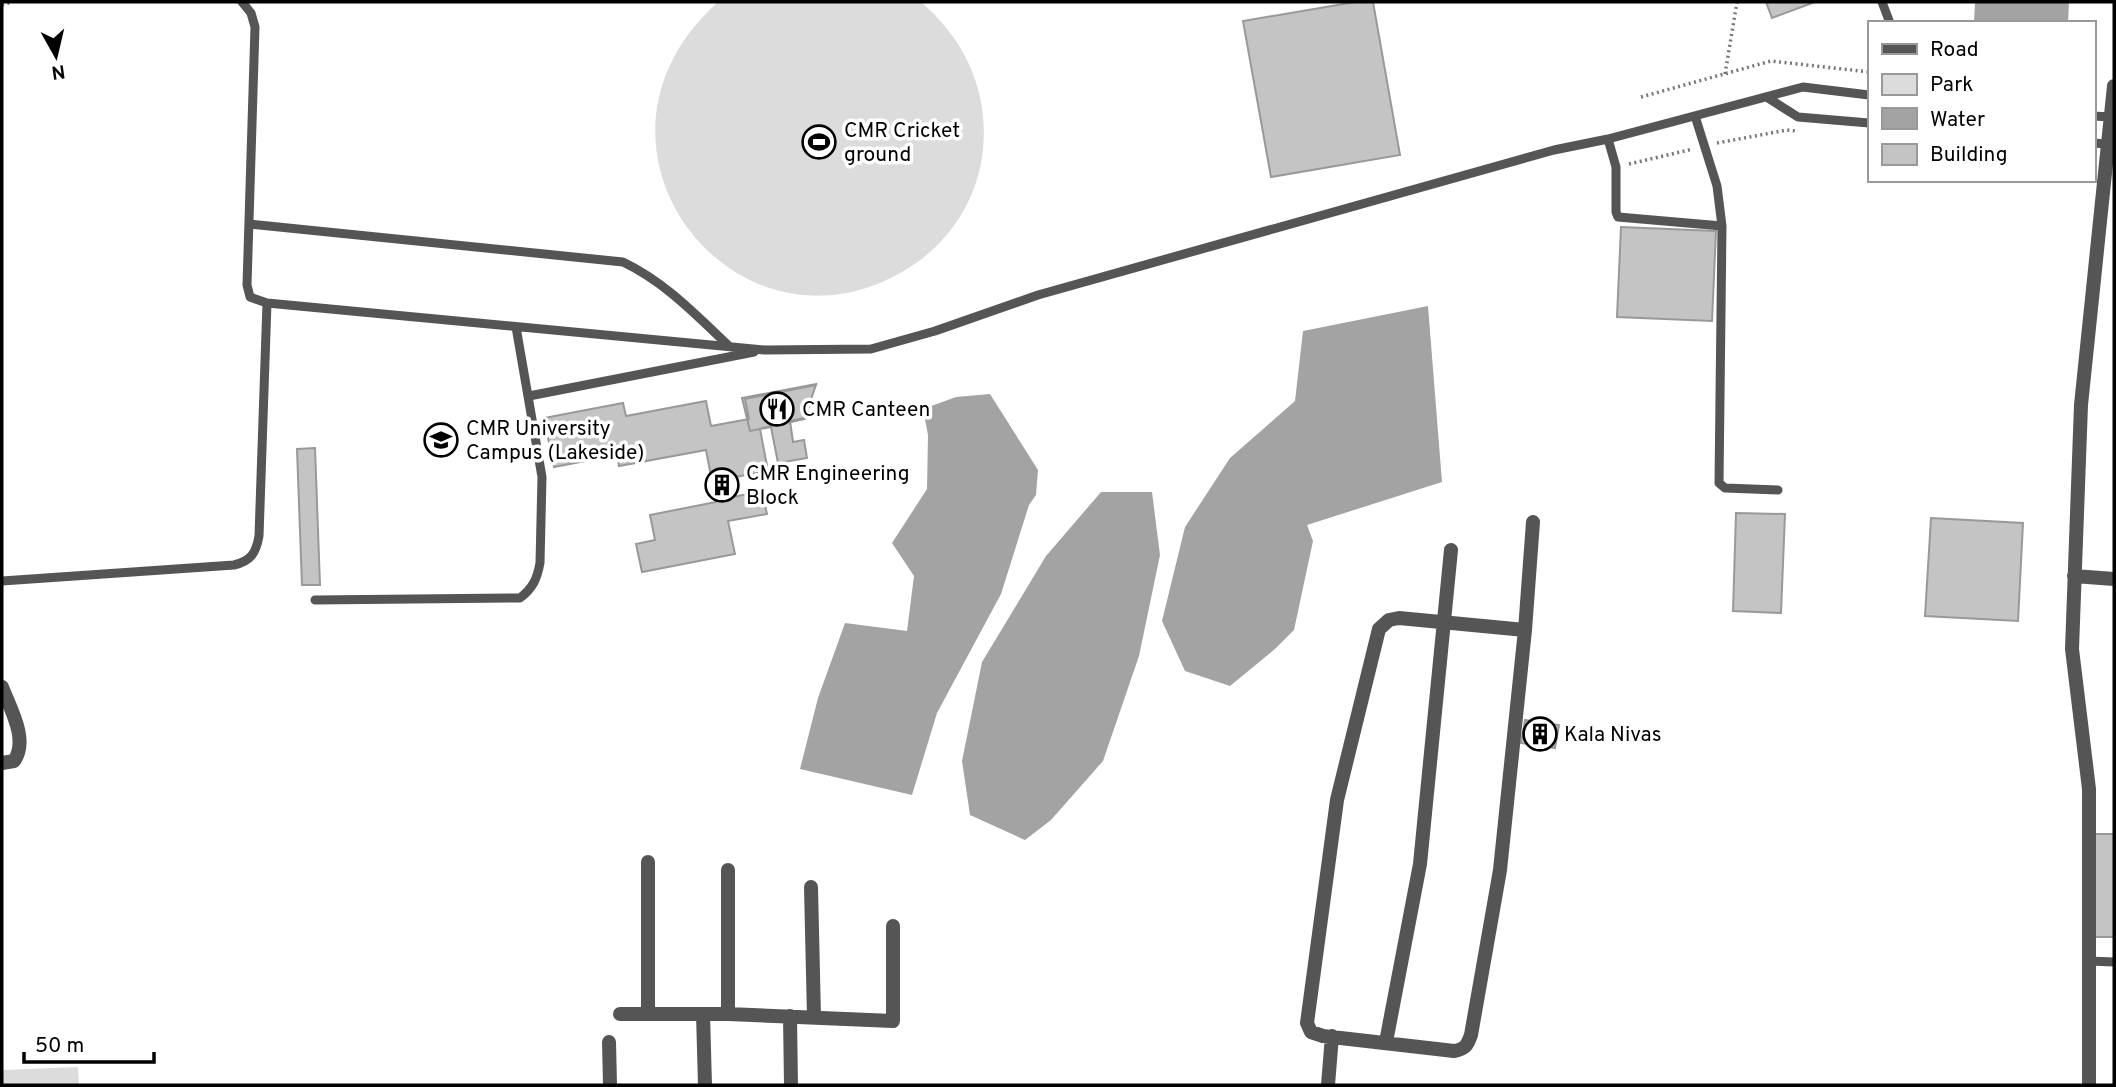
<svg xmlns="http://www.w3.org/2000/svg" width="2116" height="1087" viewBox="0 0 2116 1087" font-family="Overpass,sans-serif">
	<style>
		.green { fill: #dcdcdc }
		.water { fill: #a3a3a3 }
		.building { fill: #c4c4c4; stroke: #999; stroke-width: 2 }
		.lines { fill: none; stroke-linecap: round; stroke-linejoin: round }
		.path { stroke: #777; stroke-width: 3.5; stroke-dasharray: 2 3.5; stroke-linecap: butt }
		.lane { stroke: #555; stroke-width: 9 }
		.street { stroke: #555; stroke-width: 14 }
		.labels { text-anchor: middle; stroke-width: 7; stroke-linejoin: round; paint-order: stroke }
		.poi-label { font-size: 21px; fill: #000; stroke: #fff; text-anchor: start }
	</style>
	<rect width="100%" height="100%" fill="#fff"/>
	<path class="green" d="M718,2H921C967,41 991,97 982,157C976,199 951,239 916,263C744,382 554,149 718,2Z
		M78,1067L79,1085H2V1070Z"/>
	<path class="water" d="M1975,2H2069L2068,23H1974Z
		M1428,306L1442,482L1307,525L1313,541L1294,630L1275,649L1230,686L1185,671L1162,621L1185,527L1230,458L1295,401L1303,331Z
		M990,394L1038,470L1036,495L1029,505L1001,594L937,713L912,795L800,769L818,698L845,623L907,631L914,576L892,543L927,489L928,435L923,409L956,397Z
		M1101,492H1152L1160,555L1139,656L1103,761L1051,820L1025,840L970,815L962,761L982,662L1046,556Z"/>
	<path class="building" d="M1355,2H1373L1400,155L1271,177L1243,21Z
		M1766,2H1815L1772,18Z
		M1621,227L1716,231L1712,321L1617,317Z
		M816,384L805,419L750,431L742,398Z
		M816,385L804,418L790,421L793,442L804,440L807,458L778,463L771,427L760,429L768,471L730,478L733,497L762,491L767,514L728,521L735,554L642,572L636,544L655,540L650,515L716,502L706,450L619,466L617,455L554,467L544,418L623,403L626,416L706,401L711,426L749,419L745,399Z
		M315,448L320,585H302L297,449Z
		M1736,513L1785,514L1781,613L1733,611Z
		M1931,518L2023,523L2018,621L1925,616Z
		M1525,720L1559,725L1555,748L1521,743Z
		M2095,834H2114V937H2094Z"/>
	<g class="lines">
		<path class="path" d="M2,5L12,2
			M1725,74L1737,2
			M1641,97L1771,61L1869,72
			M1717,143L1787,130L1796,131
			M1629,164L1693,149"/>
		<path class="lane" d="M242,2L251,13L255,27L247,285L250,297L267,303L765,350L871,349L935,331L1038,295L1554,150L1608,139L1803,87L1869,95
			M1882,2L1890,23
			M1768,98L1798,117L1869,123
			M1695,116L1717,186L1722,226L1719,483L1725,488L1778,490
			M2093,116L2111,117
			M1608,139L1616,167V212L1618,217L1722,226
			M2093,143L2107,144
			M249,224L623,262C665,282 696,315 729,346
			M529,396L754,352
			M2,581L234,565C251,561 256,553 259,536L267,303
			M315,600L520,598C533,588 537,579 540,563L542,477L516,327
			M2089,961L2114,962"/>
		<path class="street" d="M2074,576L2114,579
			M1399,618L1525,630L1500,870L1471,1035C1467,1046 1465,1049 1454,1051L1323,1036L1311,1032L1307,1023L1337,800L1379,629L1389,620Z
			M1525,630L1533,522
			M2,687C10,708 29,740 14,761L2,763
			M811,887L814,1017
			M620,1014H728L893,1021V926
			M648,1014V862
			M703,1014L705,1085
			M728,1014V870
			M790,1016L791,1085
			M609,1042L610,1085
			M1386,1042L1420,864L1451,550
			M1328,1085L1332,1036
			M2089,1085V789L2072,649L2081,405L2114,86"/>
	</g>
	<defs>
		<symbol id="stadium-ring" viewBox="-11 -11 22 22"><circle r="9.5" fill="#fff" stroke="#000" stroke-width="1.5"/><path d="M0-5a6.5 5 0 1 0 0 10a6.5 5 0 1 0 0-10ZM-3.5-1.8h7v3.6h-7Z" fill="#000"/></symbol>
		<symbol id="restaurant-ring" viewBox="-11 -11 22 22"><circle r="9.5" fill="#fff" stroke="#000" stroke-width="1.5"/><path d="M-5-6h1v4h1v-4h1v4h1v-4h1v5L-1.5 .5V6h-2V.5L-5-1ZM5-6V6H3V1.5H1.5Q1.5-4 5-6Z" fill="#000"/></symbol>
		<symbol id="university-ring" viewBox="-11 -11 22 22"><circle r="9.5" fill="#fff" stroke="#000" stroke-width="1.5"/><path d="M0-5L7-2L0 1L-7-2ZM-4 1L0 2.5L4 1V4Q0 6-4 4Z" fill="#000"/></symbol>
		<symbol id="building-ring" viewBox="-11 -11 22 22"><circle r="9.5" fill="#fff" stroke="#000" stroke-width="1.5"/><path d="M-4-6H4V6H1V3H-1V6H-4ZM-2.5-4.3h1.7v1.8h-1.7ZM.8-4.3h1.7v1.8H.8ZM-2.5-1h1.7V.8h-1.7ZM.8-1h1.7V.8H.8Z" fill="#000"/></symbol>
	</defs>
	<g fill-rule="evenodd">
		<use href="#stadium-ring" x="800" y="123" width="38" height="38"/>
		<use href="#restaurant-ring" x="758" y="390" width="38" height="38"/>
		<use href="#university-ring" x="422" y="421" width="38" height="38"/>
		<use href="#building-ring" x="703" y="466" width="38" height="38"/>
		<use href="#building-ring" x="1521" y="715" width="38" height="38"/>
	</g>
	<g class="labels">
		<g class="poi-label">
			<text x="844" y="137">CMR Cricket<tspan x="844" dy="24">ground</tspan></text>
			<text x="802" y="416">CMR Canteen</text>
			<text x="466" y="435">CMR University<tspan x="466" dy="24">Campus (Lakeside)</tspan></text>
			<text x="746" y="480">CMR Engineering<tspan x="746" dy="24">Block</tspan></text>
			<text x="1564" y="741">Kala Nivas</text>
		</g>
	</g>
	<rect width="2116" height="1087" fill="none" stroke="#000000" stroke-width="7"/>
	<rect x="1868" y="21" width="228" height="161" fill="#ffffff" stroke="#999999" stroke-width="2"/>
	<rect x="1882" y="44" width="35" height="10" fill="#555555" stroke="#999999" stroke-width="2"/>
	<text x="1930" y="56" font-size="21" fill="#000000">Road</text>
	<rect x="1882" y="74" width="35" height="21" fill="#dcdcdc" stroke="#999999" stroke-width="2"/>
	<text x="1930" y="91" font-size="21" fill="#000000">Park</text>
	<rect x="1882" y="108" width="35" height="21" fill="#a3a3a3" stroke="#999999" stroke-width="2"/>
	<text x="1930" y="126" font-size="21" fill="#000000">Water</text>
	<rect x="1882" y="144" width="35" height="21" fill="#c4c4c4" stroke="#999999" stroke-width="2"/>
	<text x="1930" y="161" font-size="21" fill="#000000">Building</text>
	<g transform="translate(56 56) rotate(172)" stroke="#ffffff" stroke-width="5" paint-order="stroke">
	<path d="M0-5L12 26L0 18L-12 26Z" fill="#000000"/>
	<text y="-10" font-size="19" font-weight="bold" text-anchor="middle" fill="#000000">N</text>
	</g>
	<path d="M24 1052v10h130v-10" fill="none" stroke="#000000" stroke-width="3.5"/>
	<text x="35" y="1052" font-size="21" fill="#000000" stroke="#ffffff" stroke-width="5" paint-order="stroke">50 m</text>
</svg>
